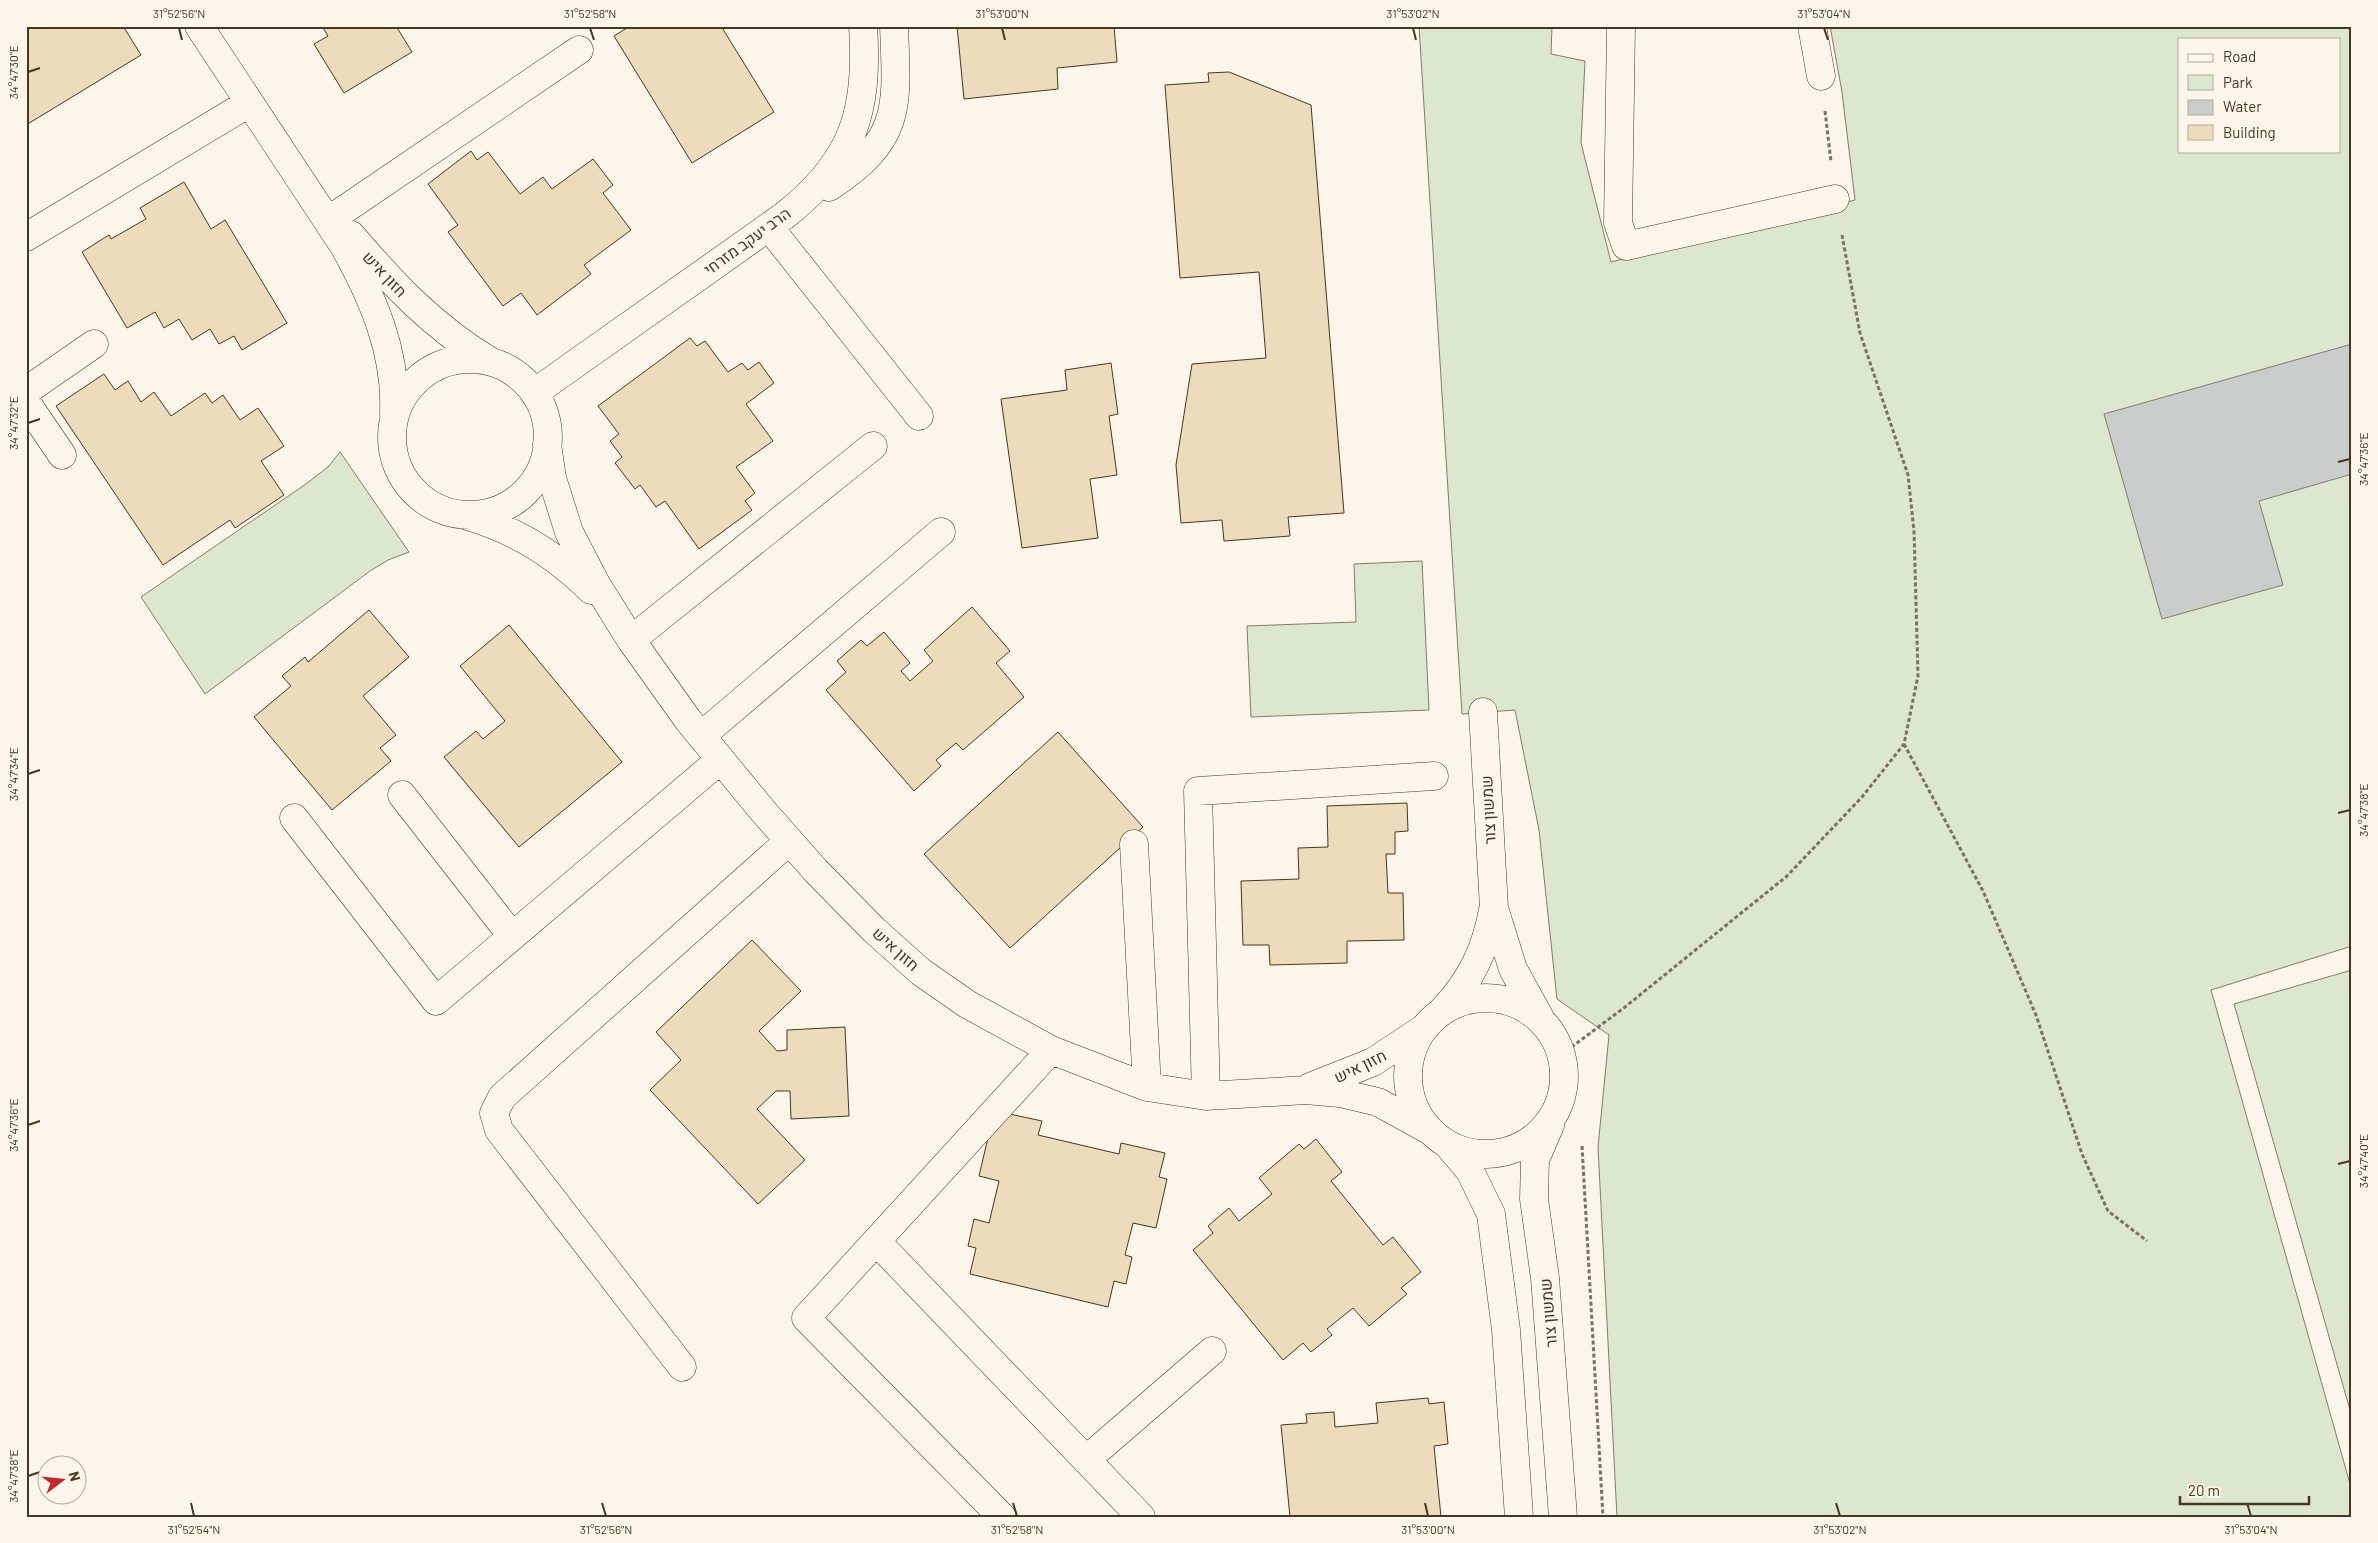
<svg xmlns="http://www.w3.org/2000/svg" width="2378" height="1543" viewBox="0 0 2378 1543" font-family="Barlow,Heebo,sans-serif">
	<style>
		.green { fill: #dce7d0; stroke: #887966; fill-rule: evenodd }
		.water { fill: #c9cecd; stroke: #887966 }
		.building { fill: #ecdcbc; stroke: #4a3520 }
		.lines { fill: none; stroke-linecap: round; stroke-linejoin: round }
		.minor-casing { stroke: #4a3520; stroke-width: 29 }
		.path { stroke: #7f6f5c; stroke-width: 3; stroke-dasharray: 4 2.5; stroke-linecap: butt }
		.minor { stroke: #fbf6e9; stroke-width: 28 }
		.ticks { fill: none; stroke: #4a3520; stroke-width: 2 }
		.labels { text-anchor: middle; stroke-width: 4; stroke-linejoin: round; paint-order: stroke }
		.street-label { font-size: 16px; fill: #4a3520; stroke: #fbf6e9 }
		.neatline { fill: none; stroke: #4a3520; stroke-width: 2 }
		.ticks-label { font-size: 12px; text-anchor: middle; fill: #4a3520 }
	</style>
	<rect width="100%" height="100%" fill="#fbf6e9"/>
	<path class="green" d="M1419,26H1552L1551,54L1585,61L1581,143L1611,262L1855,200L1842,92L1830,26H2352V946L2211,990L2352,1491V1517H1617L1598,1147L1609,1035L1557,999L1539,830L1515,710L1462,714ZM2179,39H2339V151H2179Z
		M340,452L409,552L388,560L370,571L205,694L141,597L306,484L328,467Z
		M1422,561L1429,710L1251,717L1247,626L1356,622L1354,564Z
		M2352,970V1417L2234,1004Z"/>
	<path class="water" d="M2352,344V474L2259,501L2283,585L2162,619L2104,414Z"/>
	<path class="building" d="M26,26H123L141,55L26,125Z
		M322,26H396L412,52L344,93L314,44L328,36Z
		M630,26H721L774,112L692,163L614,36Z
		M957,26H1114L1117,62L1057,68L1058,89L964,99Z
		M1229,72L1311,105L1344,513L1288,517L1290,536L1224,541L1222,520L1181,523L1176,465L1192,364L1266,358L1259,272L1180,278L1165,85L1209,82L1208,73Z
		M471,151L477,160L488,152L520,194L543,177L552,189L593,159L613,185L603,193L631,230L584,265L591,274L537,315L521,293L503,306L448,232L458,225L428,184Z
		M184,182L211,229L225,220L287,323L242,350L234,336L219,344L210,329L192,340L179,319L164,328L155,312L127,328L82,252L109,235L111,239L146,219L140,208Z
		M690,338L697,346L705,341L728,372L742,363L748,370L759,362L774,383L746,404L773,441L736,467L755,493L745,501L752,510L699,549L665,501L656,507L640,485L635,489L615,463L622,457L610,441L619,434L598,406Z
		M1111,363L1118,414L1109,416L1117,475L1090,479L1098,538L1022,548L1001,399L1067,390L1065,370Z
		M104,374L115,390L128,381L141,402L154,392L171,416L205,393L212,403L223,395L240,420L258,408L284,446L261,461L284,495L235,528L230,520L163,565L56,406Z
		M972,607L1010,651L996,663L1024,697L963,750L956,743L936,760L941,766L914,791L826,690L846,672L837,661L861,640L867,646L884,632L910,663L901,671L910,681L933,661L924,650Z
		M369,610L409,657L363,696L396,735L380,748L391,761L332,810L254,717L291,686L282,676L305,657L308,662Z
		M509,625L622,762L519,847L444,757L476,731L483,739L505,721L460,666Z
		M1058,732L1143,827L1010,948L924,854Z
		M1407,803L1408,831L1395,832V854H1386L1388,893H1403L1404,940L1347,941V963L1270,965L1269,945H1243L1241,881L1299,879L1298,848L1328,847L1327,806Z
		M752,940L801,991L759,1031L777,1051L787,1050V1030L845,1027L849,1116L791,1119L790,1091H776L757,1109L805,1160L758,1204L650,1090L681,1060L656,1032Z
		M1000,1112L1042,1121L1038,1135L1119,1154L1121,1143L1165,1153L1159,1177L1167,1179L1156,1228L1133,1223L1125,1255L1132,1257L1126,1284L1114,1281L1108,1307L970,1274L976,1248L968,1246L974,1219L989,1223L999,1181L979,1176L991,1125Z
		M1316,1139L1342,1172L1331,1181L1383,1245L1393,1237L1421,1272L1401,1288L1407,1294L1369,1326L1353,1308L1327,1329L1332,1335L1311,1352L1303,1343L1283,1360L1193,1250L1213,1233L1208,1226L1229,1208L1239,1221L1272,1194L1259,1178L1299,1144L1304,1149Z
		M1428,1398L1429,1404L1444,1402L1448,1444L1434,1446L1441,1517H1290L1281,1425L1307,1423L1306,1414L1334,1412L1335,1427L1378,1423L1376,1403Z"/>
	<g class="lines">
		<defs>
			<path id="minor" d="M199,26L344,246C373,298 397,353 394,414
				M1621,26L1618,223L1626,246L1835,199
				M1812,26L1821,76
				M829,187C903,139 897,106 894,26
				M335,216L579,50
				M769,227L919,416
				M351,235C393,284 432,326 488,360
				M26,237L249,103
				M392 437a78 78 0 1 1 156 0a78 78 0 1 1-156 0Z
				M26,391L94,344
				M534,393L784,216C853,162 869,112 863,26
				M26,402L62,455
				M547,444L552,478L569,532L596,584L631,640L688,720L763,811L816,871L874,930L921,972L967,1004L1051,1050L1147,1087L1206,1096L1306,1090L1340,1093L1378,1102L1429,1130
				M468,516C516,530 556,555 591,590
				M631,640L873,446
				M1483,712L1494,908L1513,969L1540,1018
				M701,736L941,532
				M402,795L512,936
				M294,818L436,1001L720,760
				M1134,844L1147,1087
				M1408 1076a78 78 0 1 1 156 0a78 78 0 1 1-156 0Z
				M1443,1010C1471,981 1486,949 1493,910
				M1310,1087L1373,1062L1423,1029
				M1206,1096L1198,791L1434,776
				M1550,1125L1535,1160L1534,1199L1545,1278L1563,1517
				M1448,1145L1470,1171L1491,1214L1506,1330L1519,1517
				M877,1242L1141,1517
				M682,1367L499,1130L494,1113L502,1097L789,841
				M1086,1460L1212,1351
				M1002,1517L806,1318L1051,1050"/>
		</defs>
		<use href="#minor" class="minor-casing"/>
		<path class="path" d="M1825,111L1831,162
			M1904,744L1983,891L2036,1015L2082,1154L2108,1211L2147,1241
			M1561,1055L1625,1007L1787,876L1862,797L1904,744L1918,676L1914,531L1908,475L1860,333L1842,235
			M1582,1146L1603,1517"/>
		<use href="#minor" class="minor"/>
	</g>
	<path class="ticks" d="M179,28L182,40M590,28L594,40M1002,28L1005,40M1413,28L1416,40M1824,28L1828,40M28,72L40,68M28,423L40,419M2338,462L2350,459M28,774L40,770M2338,813L2350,810M28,1125L40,1121M2338,1164L2350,1161M28,1476L40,1472M191,1503L194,1516M602,1503L606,1516M1013,1503L1017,1516M1425,1503L1428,1516M1836,1503L1840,1516M2247,1503L2251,1516"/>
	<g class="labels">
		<g class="street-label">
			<text transform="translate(747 241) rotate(-36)" y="6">הרב יעקב מזרחי</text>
			<text transform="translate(385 274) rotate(47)" y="6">חזון איש</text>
			<text transform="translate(1488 810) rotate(-93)" y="6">שמשון צור</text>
			<text transform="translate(896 949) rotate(42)" y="6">חזון איש</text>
			<text transform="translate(1360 1066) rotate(-26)" y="6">חזון איש</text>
			<text transform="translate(1548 1313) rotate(-95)" y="6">שמשון צור</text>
		</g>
	</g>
	<rect width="2378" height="1543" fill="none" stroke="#fbf6e9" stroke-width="55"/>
	<rect x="2178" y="38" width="162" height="115" fill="#fbf6e9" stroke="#b4a999"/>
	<rect x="2188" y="54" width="25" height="8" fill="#fbf6e9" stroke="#b4a999"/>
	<text x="2223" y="62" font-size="15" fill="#4a3520">Road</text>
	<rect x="2188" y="75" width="25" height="15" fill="#dce7d0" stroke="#b4a999"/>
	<text x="2223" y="88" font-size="15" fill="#4a3520">Park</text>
	<rect x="2188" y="100" width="25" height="15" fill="#c9cecd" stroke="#b4a999"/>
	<text x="2223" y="112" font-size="15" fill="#4a3520">Water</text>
	<rect x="2188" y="125" width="25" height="15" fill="#ecdcbc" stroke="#b4a999"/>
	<text x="2223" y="138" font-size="15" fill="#4a3520">Building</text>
	<g transform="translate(62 1480) rotate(74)"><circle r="24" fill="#fbf6e9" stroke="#b4a999"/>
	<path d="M0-4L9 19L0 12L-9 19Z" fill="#c62828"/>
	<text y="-8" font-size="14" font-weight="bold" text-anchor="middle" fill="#4a3520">N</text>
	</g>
	<path d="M2180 1496v8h129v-8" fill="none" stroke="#4a3520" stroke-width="2.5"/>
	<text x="2188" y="1496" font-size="15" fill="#4a3520" stroke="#fbf6e9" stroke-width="4" paint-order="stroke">20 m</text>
	<rect x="28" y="28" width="2322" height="1488" class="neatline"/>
	<g class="ticks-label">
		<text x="179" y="18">31°52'56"N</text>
		<text x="590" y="18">31°52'58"N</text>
		<text x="1002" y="18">31°53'00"N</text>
		<text x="1413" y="18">31°53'02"N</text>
		<text x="1824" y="18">31°53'04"N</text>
		<text transform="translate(14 72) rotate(-90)" y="4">34°47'30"E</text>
		<text transform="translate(14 423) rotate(-90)" y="4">34°47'32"E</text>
		<text transform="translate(2364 459) rotate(-90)" y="4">34°47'36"E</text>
		<text transform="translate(14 774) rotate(-90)" y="4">34°47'34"E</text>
		<text transform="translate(2364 810) rotate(-90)" y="4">34°47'38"E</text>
		<text transform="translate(14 1125) rotate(-90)" y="4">34°47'36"E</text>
		<text transform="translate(2364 1161) rotate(-90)" y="4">34°47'40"E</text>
		<text transform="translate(14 1476) rotate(-90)" y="4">34°47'38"E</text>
		<text x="194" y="1534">31°52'54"N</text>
		<text x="606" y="1534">31°52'56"N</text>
		<text x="1017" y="1534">31°52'58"N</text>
		<text x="1428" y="1534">31°53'00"N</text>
		<text x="1840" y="1534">31°53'02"N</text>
		<text x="2251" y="1534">31°53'04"N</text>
	</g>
</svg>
